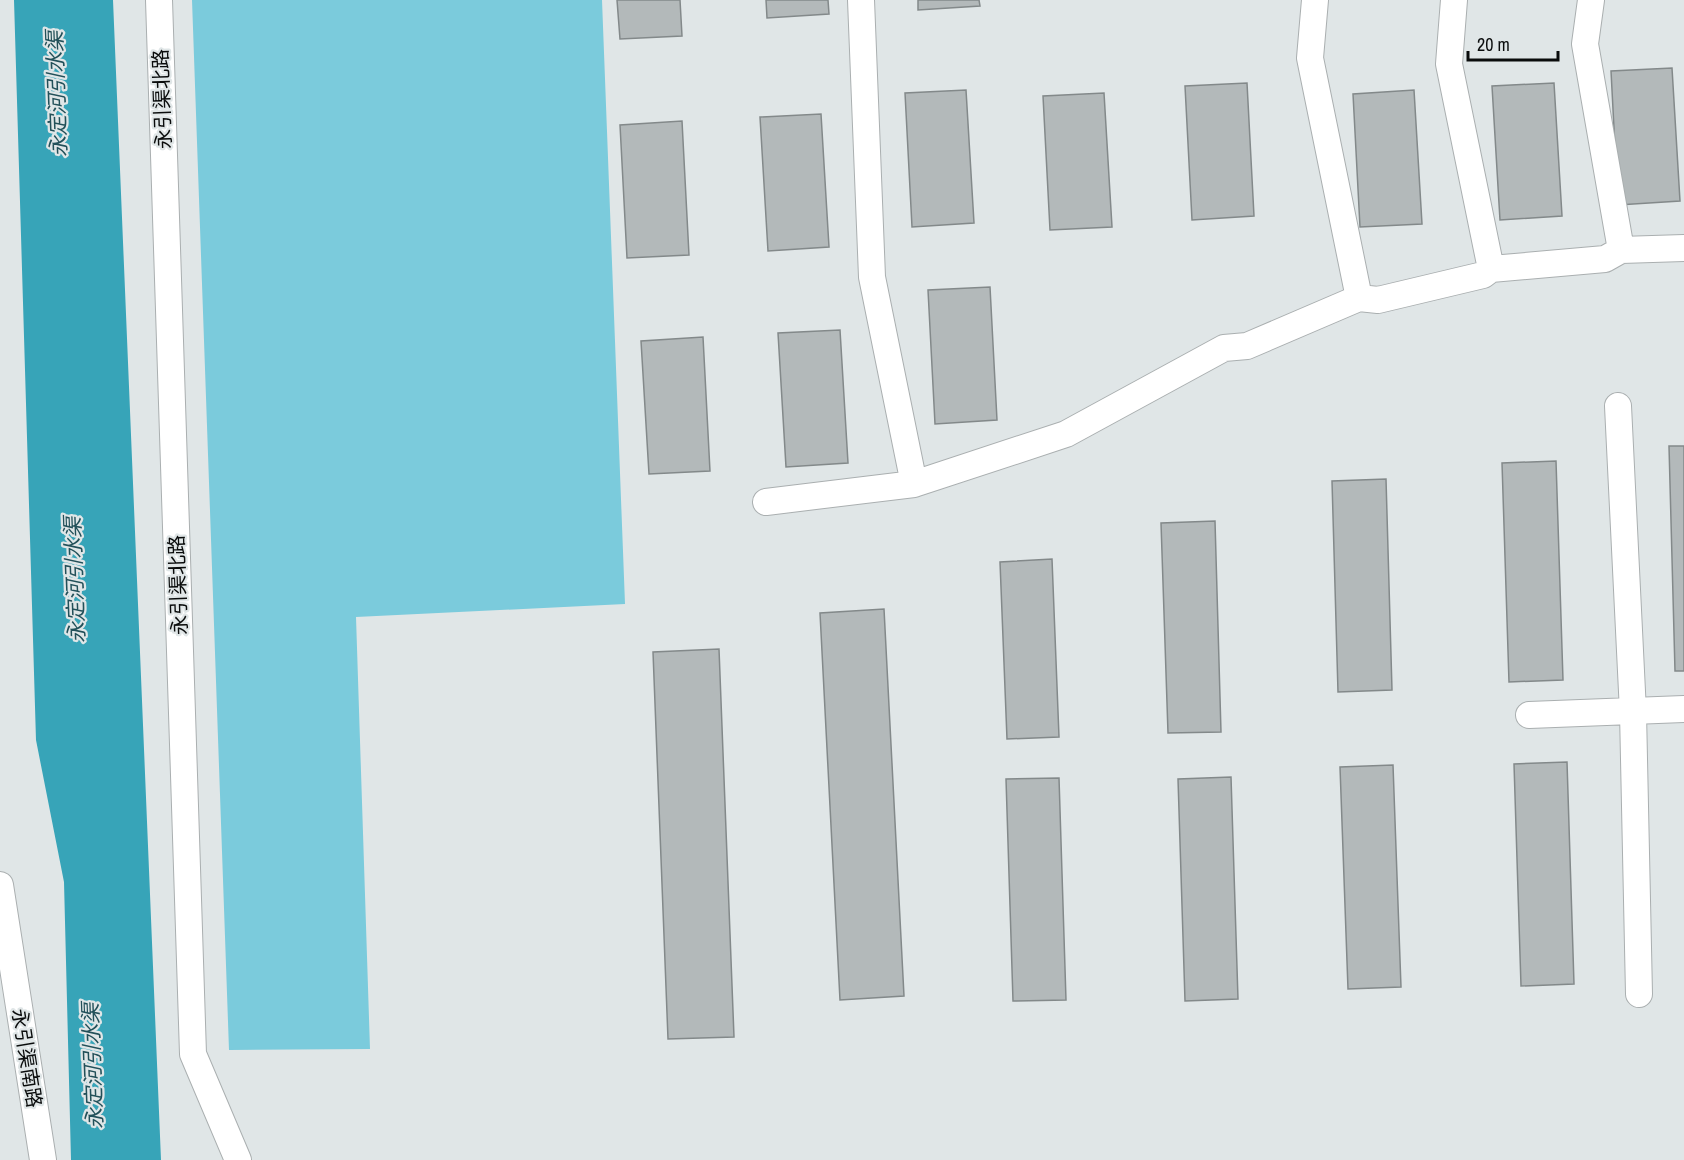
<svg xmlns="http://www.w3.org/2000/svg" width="1684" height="1160" viewBox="0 0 1684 1160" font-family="'Archivo Narrow','Noto Sans SC',sans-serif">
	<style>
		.green { fill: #7bcbdc }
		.water { fill: #37a4b8 }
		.building { fill: #b3b9ba; stroke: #83898a; stroke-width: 1.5 }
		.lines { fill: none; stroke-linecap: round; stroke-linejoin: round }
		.minor-casing { stroke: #aaafb0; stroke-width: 28 }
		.minor { stroke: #fff; stroke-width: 26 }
		.labels { text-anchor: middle; stroke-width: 4.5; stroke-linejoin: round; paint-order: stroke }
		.street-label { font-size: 20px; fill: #0a0c0c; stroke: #e0e6e7 }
		.water-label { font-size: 21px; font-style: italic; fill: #225059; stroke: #e0e6e7 }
	</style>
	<rect width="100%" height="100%" fill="#e0e6e7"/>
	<path class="green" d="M192,0H602L625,604L356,617L370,1049L229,1050Z"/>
	<path class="water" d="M14,0H113L161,1160H71L64,882L36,740Z"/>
	<path class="building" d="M617,0H680L682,36L620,39Z
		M766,0H828L829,14L767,18Z
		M918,0H979L980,6L918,10Z
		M1672,68L1680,201L1618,205L1611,71Z
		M1247,83L1254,216L1192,220L1185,86Z
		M1554,83L1562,216L1500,220L1492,86Z
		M966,90L974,223L912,227L905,93Z
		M1414,90L1422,224L1360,227L1353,94Z
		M1104,93L1112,227L1050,230L1043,96Z
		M821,114L829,247L768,251L760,117Z
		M682,121L689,255L627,258L620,125Z
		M990,287L997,420L935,424L928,290Z
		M840,330L848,463L786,467L778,333Z
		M703,337L710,471L649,474L641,341Z
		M1669,446H1684V671H1675Z
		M1556,461L1563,680L1509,682L1502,463Z
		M1386,479L1392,690L1338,692L1332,481Z
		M1215,521L1221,732L1168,733L1161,523Z
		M1052,559L1059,737L1007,739L1000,562Z
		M884,609L904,996L840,1000L820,613Z
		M719,649L734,1037L668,1039L653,652Z
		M1567,762L1574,984L1521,986L1514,764Z
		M1393,765L1401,987L1348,989L1340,767Z
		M1231,777L1238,999L1185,1001L1178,779Z
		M1059,778L1066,1000L1013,1001L1006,779Z"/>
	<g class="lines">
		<defs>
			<path id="minor" d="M159,0L193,1054L238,1160
				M861,0L872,277L914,484
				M1315,0L1310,58L1359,298
				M1454,0L1449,64L1491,269
				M1591,0L1585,44L1621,250
				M1618,406L1633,712L1639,994
				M766,502L914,484L1066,434L1224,348L1247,346L1359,298L1378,300L1483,275L1491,269L1605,259L1621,250L1684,248
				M1529,715L1684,709
				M0,885L43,1160"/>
		</defs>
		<use href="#minor" class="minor-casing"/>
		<use href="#minor" class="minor"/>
	</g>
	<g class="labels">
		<g class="street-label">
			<text transform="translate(162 99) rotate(-92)" y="7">永引渠北路</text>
			<text transform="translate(178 585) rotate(-92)" y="7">永引渠北路</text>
			<text transform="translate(27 1058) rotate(81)" y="7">永引渠南路</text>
		</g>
		<g class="water-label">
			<text transform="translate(57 94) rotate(-92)" y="7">永定河引水渠</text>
			<text transform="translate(75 580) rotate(-92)" y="7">永定河引水渠</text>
			<text transform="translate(93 1066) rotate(-92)" y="7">永定河引水渠</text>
		</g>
	</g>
	<path d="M1468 51v9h90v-9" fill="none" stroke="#0a0c0c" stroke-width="3"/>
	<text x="1477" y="51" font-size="18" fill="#0a0c0c" stroke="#e0e6e7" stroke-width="4.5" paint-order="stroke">20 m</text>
</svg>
